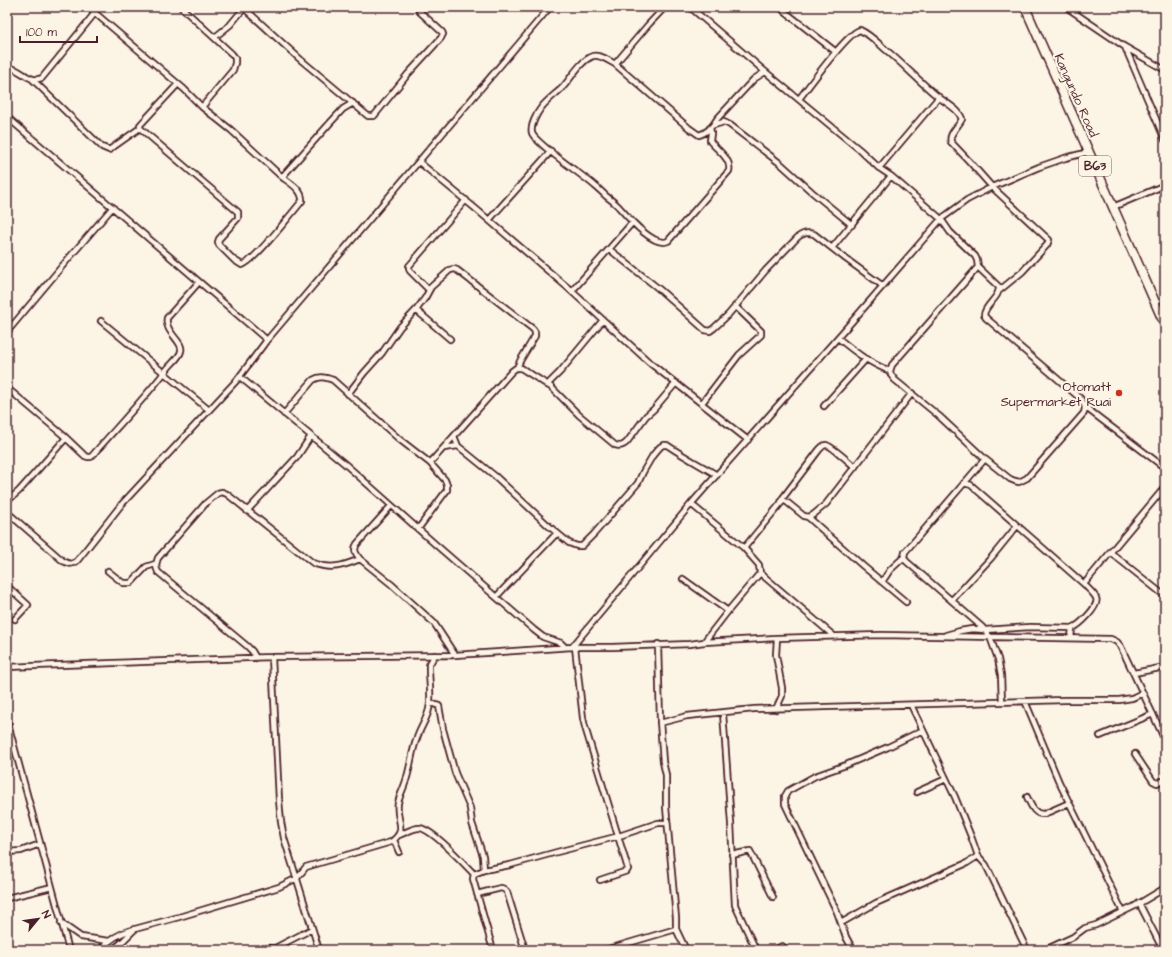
<svg xmlns="http://www.w3.org/2000/svg" width="1172" height="957" viewBox="0 0 1172 957" font-family="'Architects Daughter',sans-serif">
	<style>
		.lines { fill: none; stroke-linecap: round; stroke-linejoin: round }
		.minor-casing { stroke: #4a1f2b; stroke-width: 8 }
		.trunk-casing { stroke: #4a1f2b; stroke-width: 11 }
		.minor { stroke: #fcf5e5; stroke-width: 4.5 }
		.trunk { stroke: #fcf5e5; stroke-width: 8 }
		.poi-dot { fill: #c8321e; stroke: #fcf5e5; stroke-width: 1.5 }
		.labels { text-anchor: middle; stroke-width: 4; stroke-linejoin: round; paint-order: stroke }
		.shield { fill: #fcf5e5; stroke: #7f5f63; stroke-width: 1 }
		.shield-label { font-size: 12px; font-weight: bold; fill: #4a1f2b }
		.street-label { font-size: 13px; fill: #4a1f2b; stroke: #fcf5e5 }
		.poi-label { font-size: 13px; fill: #4a1f2b; stroke: #fcf5e5; text-anchor: end }
	</style>
	<rect width="100%" height="100%" fill="#fcf5e5"/>
	<filter id="ink" filterUnits="userSpaceOnUse"><feTurbulence type="fractalNoise" baseFrequency=".025" numOctaves="2"/><feDisplacementMap in="SourceGraphic" scale="8" xChannelSelector="R" yChannelSelector="G"/><feConvolveMatrix kernelMatrix="1 2 1 2 8 2 1 2 1" color-interpolation-filters="sRGB"/></filter>
	<g filter="url(#ink)">
		<g class="lines">
			<defs>
				<path id="minor" d="M88,7L184,89L202,107L231,130L282,177
					M181,7L232,54L235,58V63L233,70L202,107
					M665,7L648,25L615,64L689,128L699,135C707,133 713,126 717,119L754,79L765,72
					M690,7L762,69L860,150L879,168L891,176L941,219L950,232L975,256L977,260L978,267L999,287C1000,298 985,304 984,315L986,318L1080,398C1084,403 1086,407 1084,413L1027,478L1019,482L1015,481L1010,479L985,459L939,416L895,380L891,375L890,371L892,365L978,267
					M781,7L784,11L836,52
					M1066,7L1125,47L1165,70
					M244,8L301,60L368,116H374L408,74L441,38L443,34L442,32L419,11L418,7
					M215,37L230,25L245,7
					M1125,47L1165,140
					M615,64C609,61 600,54 593,56C580,61 572,77 563,87C556,94 547,100 541,108C537,113 530,126 532,133C535,143 584,176 595,186C599,189 602,192 606,196C610,199 614,202 618,206C627,216 653,248 668,241L729,171C732,159 717,150 710,141L711,133L710,128
					M7,69C8,69 12,69 14,69C23,72 31,83 42,78L95,13
					M32,79L102,147L109,150L140,128
					M178,84L140,125V128L238,212V218L219,239L218,242L219,245L234,260L242,265C253,263 292,213 302,201C303,190 290,183 282,177L330,123L343,109L353,103
					M799,99C809,86 848,32 860,30C869,34 877,42 885,49C903,64 919,81 937,96C946,103 959,109 962,119C959,126 948,134 951,142L969,161L992,187L1049,240L1047,245L1022,272L1000,290
					M7,117L267,340
					M714,125L724,122L730,125L781,164L812,192L852,225
					M419,162L476,209L567,287L650,363L748,440
					M879,168L939,97
					M1161,187L1165,196
					M1113,207L1165,185
					M489,220L551,151
					M832,248L891,176
					M609,249L659,289L705,330L710,331L714,328L728,315L766,270L798,237C803,233 807,232 814,234L846,259L883,286
					M429,290L410,271L409,268V266L466,200
					M572,291L632,223
					M416,310L450,339
					M101,321L209,410
					M7,332L69,258L113,207
					M838,338C855,352 869,363 890,371
					M240,377L345,464L435,544L534,630L543,637L561,643L565,647
					M547,385L560,372L603,320
					M7,388L63,435L85,456L88,457H91C117,427 144,399 168,368C172,363 180,357 181,351C184,342 164,332 167,318L199,282
					M348,394L364,373L382,353L400,327L417,309L425,298L431,287L450,270L454,269L457,270L533,329L535,332V336L520,361L517,368
					M702,403L739,355L761,335V331L735,306
					M824,406L866,359
					M1085,407L1165,468
					M284,414L313,380C320,376 325,377 333,380L399,439L430,463L445,480L447,485V490L418,529
					M454,436L458,446L495,476L550,527L569,543L577,546H582L594,534L638,483L643,472L653,455L660,447L663,445H667C683,456 700,465 717,475
					M444,448L458,446
					M985,459L905,552L904,557L906,561L982,627L990,637L998,659L1001,675L1002,702
					M430,463L512,371L516,368H521L551,387L579,415L615,445C620,447 623,446 627,442L646,416L654,409L676,383
					M964,483L971,485L1084,584C1087,588 1094,593 1096,598C1100,606 1079,626 1072,628L1071,638
					M782,499L819,450C821,448 823,445 826,445C831,445 850,463 855,467
					M7,500L12,497L19,491L66,438
					M691,504L744,548L759,565L760,573L728,611L704,642
					M391,506L357,544C353,550 356,554 360,559L391,584L434,623L455,655
					M247,511L297,457L311,436
					M7,512L63,561C69,564 71,565 77,561L121,505L237,380L267,340L550,7
					M808,517L863,566L906,602
					M744,548L781,503L782,499L788,503L804,516L808,517L813,515L826,504L912,393
					M1110,552L1165,596
					M108,571L123,583H131L146,567L155,564
					M760,573L835,637
					M683,579L728,611
					M882,582L890,570L904,557
					M1084,584L1165,487
					M7,586L28,605L15,619
					M496,597L557,533
					M952,600L991,558L1017,526
					M946,635L960,631L972,629L985,630L1030,627L1072,628
					M572,647L691,504L855,318L941,219L967,200L992,187L1039,167L1065,158L1089,152
					M575,647L583,718L585,727L628,869L627,871L600,880
					M272,657L279,800L281,822L284,838L319,950
					M256,658L252,651L247,646L158,572C155,566 156,564 158,558L206,503L218,493L222,492L227,494L313,563C331,570 343,566 360,559
					M7,667L272,657L455,655L572,647H613L690,644L704,642L777,638L881,635L1111,639L1117,642L1121,647L1165,740
					M1134,673L1165,667
					M1025,701L1059,782L1123,912
					M431,703L439,706L443,729L455,773L470,808L472,823L483,856L484,870
					M911,705L955,797L972,839L978,856L986,865L1027,950
					M776,709L782,696V688L776,655L777,638
					M723,713L731,823L735,905L756,950
					M7,720L69,950
					M660,723L687,716L754,709L1065,700H1119L1132,698L1143,693
					M1100,736L1153,714
					M1135,754L1153,781L1157,783L1165,780
					M917,792L946,779
					M1027,797C1031,805 1034,815 1044,814L1069,803
					M399,835C405,833 413,828 419,828C432,828 465,865 474,874
					M394,840L399,852
					M7,852L21,851L40,844
					M732,855L750,851L773,897
					M477,894L501,888L504,889L507,892L525,950
					M7,898L52,887
					M1139,903L1163,950
					M61,923L81,937L109,941
					M841,923L876,903L967,863L978,856
					M676,929L686,950
					M275,948L312,929
					M100,950C109,939 120,933 134,929
					M112,950L120,944L135,929L179,917L279,887L297,878L306,867L391,842C409,829 395,821 398,803C400,794 405,786 407,777C411,764 412,750 417,738C420,728 427,719 429,709C432,698 429,681 429,669V665L435,655
					M259,950L269,948L291,950
					M493,950L473,879L474,874L484,870L510,865L557,852L619,836L658,823H667
					M605,950L676,929V918L666,807V775L663,762L660,721L658,644
					M774,950L782,946L785,948L786,950
					M853,950L846,937L837,912L785,804V796L788,791L815,776L846,765L888,747L923,730
					M1045,950L1073,937L1085,928L1096,925L1135,906L1165,888"/>
				<path id="trunk" d="M1025,7L1165,325"/>
			</defs>
			<use href="#minor" class="minor-casing"/>
			<use href="#trunk" class="trunk-casing"/>
			<use href="#minor" class="minor"/>
			<use href="#trunk" class="trunk"/>
		</g>
	</g>
	<circle class="poi-dot" cx="1119" cy="393" r="4"/>
	<g class="labels">
		<rect class="shield" x="1079" y="156" width="32" height="20" rx="3"/>
		<g class="shield-label">
			<text x="1095" y="170">B63</text>
		</g>
		<g class="street-label">
			<text transform="translate(1077 95) rotate(66)" y="5">Kangundo Road</text>
		</g>
		<g class="poi-label">
			<text x="1111" y="391">Otomatt<tspan x="1111" dy="15">Supermarket Ruai</tspan></text>
		</g>
	</g>
	<rect width="1172" height="957" fill="none" stroke="#fcf5e5" stroke-width="24"/>
	<rect x="12" y="12" width="1148" height="933" fill="none" stroke="#4a1f2b" stroke-width="1.5" filter="url(#ink)"/>
	<g transform="translate(38 919) rotate(61)" stroke="#fcf5e5" stroke-width="3" paint-order="stroke">
	<path d="M0-3L7 15L0 10L-7 15Z" fill="#4a1f2b"/>
	<text y="-6" font-size="11" font-weight="bold" text-anchor="middle" fill="#4a1f2b">N</text>
	</g>
	<path d="M20 36v6h77v-6" fill="none" stroke="#4a1f2b" stroke-width="2"/>
	<text x="26" y="36" font-size="12" fill="#4a1f2b" stroke="#fcf5e5" stroke-width="3" paint-order="stroke">100 m</text>
</svg>
